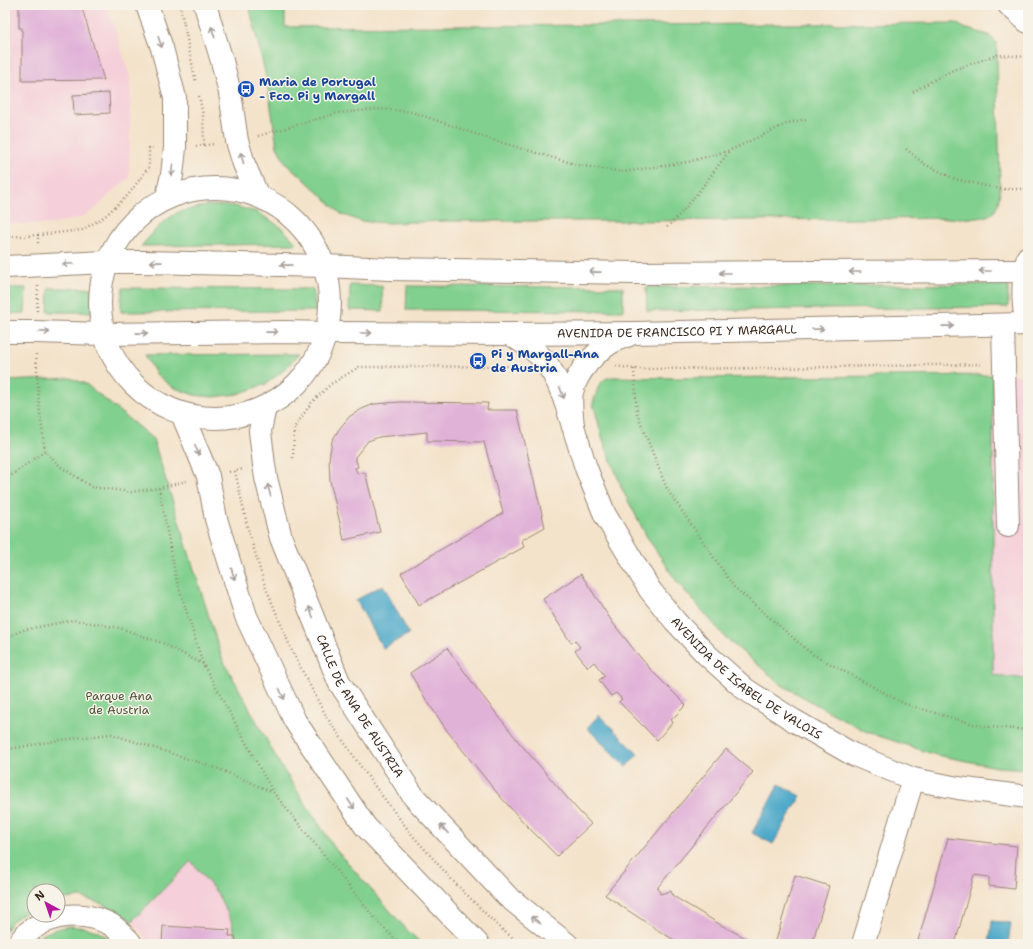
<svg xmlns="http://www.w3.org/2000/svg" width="1033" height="949" viewBox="0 0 1033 949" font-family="'Shantell Sans',sans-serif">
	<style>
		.built { fill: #f5cfd9 }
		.green { fill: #82d08f; stroke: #5e7d56 }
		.water { fill: #4ba8c9; stroke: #436974 }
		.building { fill: #e1b2d8 }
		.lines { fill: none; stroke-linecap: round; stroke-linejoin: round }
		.minor-casing { stroke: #988674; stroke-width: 24 }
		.path { stroke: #988674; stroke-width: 2.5; stroke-dasharray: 1 3; stroke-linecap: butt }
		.minor { stroke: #fff; stroke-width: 22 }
		.oneway { stroke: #a79f9a }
		.labels { text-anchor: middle; stroke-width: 3; stroke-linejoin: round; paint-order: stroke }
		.transit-label { font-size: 12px; font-weight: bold; fill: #164399; stroke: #f7f3e8; text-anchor: start }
		.street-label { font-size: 12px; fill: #3b2a1e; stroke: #f7f3e8 }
		.park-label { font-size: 12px; fill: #4d543a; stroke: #f7f3e8 }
	</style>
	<rect width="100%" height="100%" fill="#f7f3e8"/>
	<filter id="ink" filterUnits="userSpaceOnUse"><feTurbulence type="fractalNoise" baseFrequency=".025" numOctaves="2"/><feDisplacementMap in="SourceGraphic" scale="8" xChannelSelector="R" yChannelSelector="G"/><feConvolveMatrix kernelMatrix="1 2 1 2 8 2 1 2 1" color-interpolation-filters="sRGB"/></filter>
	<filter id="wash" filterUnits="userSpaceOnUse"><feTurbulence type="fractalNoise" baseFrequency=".012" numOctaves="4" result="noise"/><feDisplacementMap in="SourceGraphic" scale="16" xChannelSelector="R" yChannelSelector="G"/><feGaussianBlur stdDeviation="0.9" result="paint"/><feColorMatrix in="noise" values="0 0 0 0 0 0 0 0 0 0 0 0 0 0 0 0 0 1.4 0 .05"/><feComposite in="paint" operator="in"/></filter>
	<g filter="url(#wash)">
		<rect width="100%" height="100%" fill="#f4e3cb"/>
		<path class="built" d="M5,5H107L131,80L129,178L111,193L98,207L82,217L54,224H5Z
			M993,375H1028V679L993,676Z
			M191,861L217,893L231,920L237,944H149L144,936L132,921Z"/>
		<path class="green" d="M249,5H285V27L956,23L964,28L988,35L996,42L997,55L1000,189C998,207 998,215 978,218L635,221H449L387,223L360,221L341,214L300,175L287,165L277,147L267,81Z
			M209,205L234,206L257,212L282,228L297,244L141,246L162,223L178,212Z
			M1008,284V307L647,311L646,287Z
			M350,285L382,286L383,311L349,310Z
			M407,286L623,287V311L406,310Z
			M5,288H26L25,313L5,314Z
			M49,288H92L93,312H48Z
			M123,288L313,289L316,311L121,312V300Z
			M299,354L284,370L266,384L237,394L213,397L194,395L172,387L156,374L145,355Z
			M993,375V675L1028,679V769L997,767L936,755L867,732L819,706L782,685L727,639L677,582L647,537L623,491L603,440L593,403L599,385L605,379L612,377L681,378Z
			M70,378L86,384L153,439L222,658L281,766L336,850L408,931L422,944H237L231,920L217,893L191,861L132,921L120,913L102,904L80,897L58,900V891H34V907L12,921L5,931V381Z
			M69,926C90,928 99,929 115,944H32C41,932 56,929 69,926Z"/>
		<path class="water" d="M383,585L409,634L383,648L356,600Z
			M599,715L638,754L626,767L587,728Z
			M779,784L801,796L773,844L752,833Z
			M992,921L1011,923L1008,944H989Z"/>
		<g id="blocks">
			<path class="building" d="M19,5H81L104,80L22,81V28H19Z
				M109,93L110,113L74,115L73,95Z
				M400,402L488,403L487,410H517L545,527L522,540L524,547L419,605L401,573L503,513L484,442L427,441V432L379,437L368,441L355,457L358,467L355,468L358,474L365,472L380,532L344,540L330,481L329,459L332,441L339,429L350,416L362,409L374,404Z
				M581,574L613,623L631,646L651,670L686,705L671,720L673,722L657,740L619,702L622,699L616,693L611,696L599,680L605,676L594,662L588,667L575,651L580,647L575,641L571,643L543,599Z
				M447,648L481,694L518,741L576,808L591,824L557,856L527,826L498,794L448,732L425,698L410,673Z
				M726,749L753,772L658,887L660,894L671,891L673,896L721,925L755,943L763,941L764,944H681L659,931L605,895Z
				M948,838L1017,846L1014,889L989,886V877L974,875L955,944H917Z
				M795,875L829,886L812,944H775Z
				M163,926L230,930L229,936H235L237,944H162Z"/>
		</g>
	</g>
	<g filter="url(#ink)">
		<use href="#blocks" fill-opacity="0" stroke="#988674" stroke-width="1"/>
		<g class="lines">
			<defs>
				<g id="minor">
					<path d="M147,5L162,48L175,98V148L172,175L167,197"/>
					<path d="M205,5L222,61L230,93L237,141L244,164L257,194"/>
					<path d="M1009,5L1028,22"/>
					<circle cx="215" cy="303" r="115"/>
					<path d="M5,267L106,262H143L325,266L389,269L633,273L1028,271"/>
					<path d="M1027,324C1022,303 1022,278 1028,257"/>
					<path d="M1003,325L1008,526"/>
					<path id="s1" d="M5,332H35L103,334L285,332L327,333L510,334L635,333L1028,324"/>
					<path d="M510,334C519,340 529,346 538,354C558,373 565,401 573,426C572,415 570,404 572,392C577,371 596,351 614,341C619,338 624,337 629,335"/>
					<path id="s2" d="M265,407L260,431L264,465L266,478L281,538L339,682L414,797L507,896L567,944"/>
					<path d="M182,414L208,476L216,519L246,616L295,721L365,826L478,944"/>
					<path id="s3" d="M573,426L586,468L605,515L650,590L675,621L706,654L745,689L793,720L852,754L913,779L958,788L1028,797"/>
					<path d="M18,944C21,941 23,937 26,934C50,913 82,910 110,924C117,928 123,935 129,941L131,944"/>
					<path d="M863,944L913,779"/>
				</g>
			</defs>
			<use href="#minor" class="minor-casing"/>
			<path class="path" d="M179,5L181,10L196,83
				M913,92L930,82L953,70L997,55L1028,57
				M199,96L203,115L204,145
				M258,136L338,113L381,109L412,112L496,141L578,165L623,172L688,162L731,150L788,123L807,119
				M196,146L215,144
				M906,149L924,164L955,179L1000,189H1028
				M667,227C691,205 710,176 730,150
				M5,237L38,235
				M38,243V235L82,230L104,217L128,195L149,167V148H153
				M37,311L38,286
				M36,354L39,405L45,451L61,467L92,487L131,492L159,488L187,481
				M616,366L634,369L775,368L983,364
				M634,369L637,413L667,489L734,587L812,654L905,704L980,726L1028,730
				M293,458L294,428L312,402L331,384L359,367L518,366
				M235,471L248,529L264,583L291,649L326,716L373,784L413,836L453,881L500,928L521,944
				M229,472L243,469
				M5,480L45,451
				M159,488L176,578L203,664L273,792L377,921L400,944
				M5,638L23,630L73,620L120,628L162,643L203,664
				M5,752L10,749L60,740L111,734L219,769L272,792"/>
			<use href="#minor" class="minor"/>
		</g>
		<defs><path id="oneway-shaft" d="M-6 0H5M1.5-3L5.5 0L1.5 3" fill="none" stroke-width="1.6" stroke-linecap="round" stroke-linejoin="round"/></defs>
		<g class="oneway">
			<use href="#oneway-shaft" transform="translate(213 32) rotate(-107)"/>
			<use href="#oneway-shaft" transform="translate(160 42) rotate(71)"/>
			<use href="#oneway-shaft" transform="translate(242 158) rotate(-106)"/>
			<use href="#oneway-shaft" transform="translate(172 170) rotate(96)"/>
			<use href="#oneway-shaft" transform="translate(156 262) rotate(-179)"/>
			<use href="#oneway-shaft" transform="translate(68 264) rotate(177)"/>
			<use href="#oneway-shaft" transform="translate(286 265) rotate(-179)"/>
			<use href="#oneway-shaft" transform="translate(985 271) rotate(180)"/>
			<use href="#oneway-shaft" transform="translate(595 272) rotate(-179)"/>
			<use href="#oneway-shaft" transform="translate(855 272) rotate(180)"/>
			<use href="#oneway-shaft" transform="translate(725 273) rotate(180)"/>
			<use href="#oneway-shaft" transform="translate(948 326) rotate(-1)"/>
			<use href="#oneway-shaft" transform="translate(818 329) rotate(-1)"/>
			<use href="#oneway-shaft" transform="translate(44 332) rotate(2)"/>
			<use href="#oneway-shaft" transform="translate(272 332) rotate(-1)"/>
			<use href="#oneway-shaft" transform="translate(142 333) rotate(-1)"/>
			<use href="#oneway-shaft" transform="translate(366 333)"/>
			<use href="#oneway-shaft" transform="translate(562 393) rotate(69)"/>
			<use href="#oneway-shaft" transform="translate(197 450) rotate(67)"/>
			<use href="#oneway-shaft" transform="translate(269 490) rotate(-104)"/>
			<use href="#oneway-shaft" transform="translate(233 574) rotate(73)"/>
			<use href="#oneway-shaft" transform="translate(311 612) rotate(-112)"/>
			<use href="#oneway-shaft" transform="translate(282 694) rotate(65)"/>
			<use href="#oneway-shaft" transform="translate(351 804) rotate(56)"/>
			<use href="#oneway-shaft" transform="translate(444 829) rotate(-133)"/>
			<use href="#oneway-shaft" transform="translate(536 920) rotate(-141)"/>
		</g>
	</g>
	<defs>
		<symbol id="bus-disc" viewBox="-11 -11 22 22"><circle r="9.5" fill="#1a4fb4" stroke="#f7f3e8"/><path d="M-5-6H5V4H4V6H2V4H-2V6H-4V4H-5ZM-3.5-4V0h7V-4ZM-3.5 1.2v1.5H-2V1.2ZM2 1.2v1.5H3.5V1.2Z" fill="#fff"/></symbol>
	</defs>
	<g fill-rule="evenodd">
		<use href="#bus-disc" x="236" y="79" width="20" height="20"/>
		<use href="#bus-disc" x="468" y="351" width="20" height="20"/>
	</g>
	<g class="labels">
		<g class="transit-label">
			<text x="259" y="86">Maria de Portugal<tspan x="259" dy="14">- Fco. Pi y Margall</tspan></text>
			<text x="491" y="358">Pi y Margall-Ana<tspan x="491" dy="14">de Austria</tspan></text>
		</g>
		<g class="street-label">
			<text dy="4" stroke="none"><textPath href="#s1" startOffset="672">AVENIDA DE FRANCISCO PI Y MARGALL</textPath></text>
			<text dy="4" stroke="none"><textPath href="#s3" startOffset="314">AVENIDA DE ISABEL DE VALOIS</textPath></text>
			<text dy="4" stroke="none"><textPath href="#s2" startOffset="320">CALLE DE ANA DE AUSTRIA</textPath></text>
		</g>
		<g class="park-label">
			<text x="119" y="700">Parque Ana<tspan x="119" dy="14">de Austria</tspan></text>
		</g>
	</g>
	<rect width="1033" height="949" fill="none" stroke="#f7f3e8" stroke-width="20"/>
	<g transform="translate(46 903) rotate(320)"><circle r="19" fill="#f7f3e8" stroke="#aca397"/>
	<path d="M0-3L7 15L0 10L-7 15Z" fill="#b5179e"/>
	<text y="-6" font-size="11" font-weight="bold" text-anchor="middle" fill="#3b2a1e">N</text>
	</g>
</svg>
